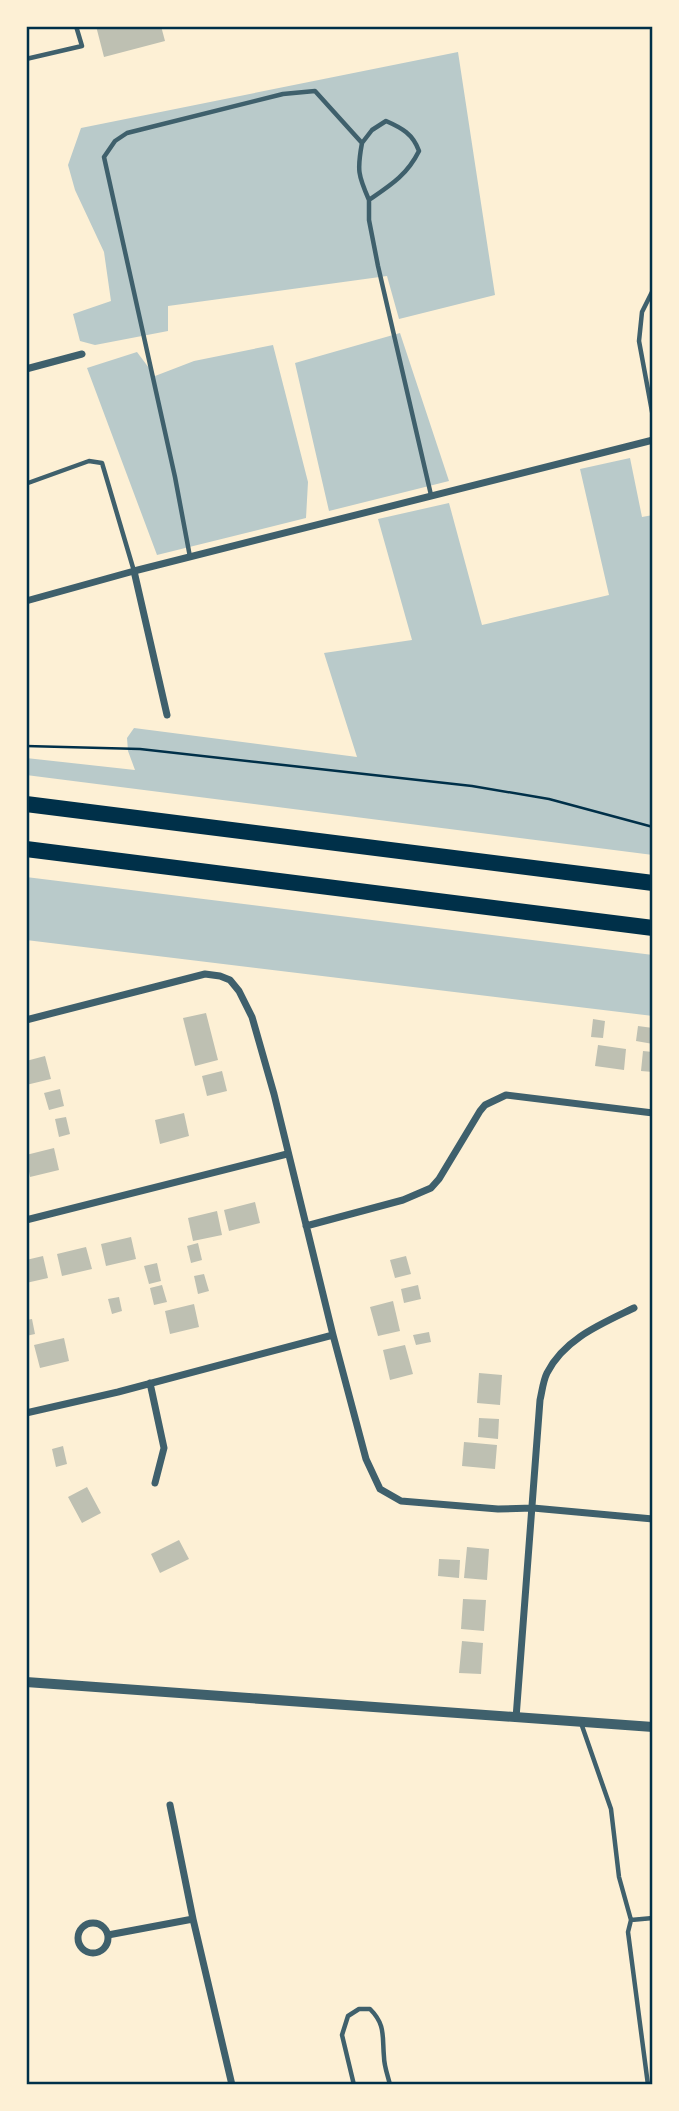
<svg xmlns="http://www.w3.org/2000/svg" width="679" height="2111" viewBox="0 0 679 2111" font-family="'Sofia Sans Condensed',sans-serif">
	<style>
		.green { fill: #b9caca }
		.building { fill: #bec0b2 }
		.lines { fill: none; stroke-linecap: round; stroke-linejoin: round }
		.path { stroke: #003049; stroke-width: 2.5 }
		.service { stroke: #3f606c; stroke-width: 4.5 }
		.minor { stroke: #3f606c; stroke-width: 7 }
		.tertiary { stroke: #3f606c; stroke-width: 10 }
		.motorway { stroke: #003049; stroke-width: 16 }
		.neatline { fill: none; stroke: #003049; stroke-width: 2.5 }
	</style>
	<rect width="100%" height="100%" fill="#fdf0d5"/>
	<path class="green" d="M458,52L495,295L399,319L387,276L168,306V331L95,345L80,341L73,314L111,301L104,252L75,190L68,165L81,128Z
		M400,333L449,481L329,511L295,363Z
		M273,345L308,482L306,518L157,555L87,368L137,352L155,376L194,361Z
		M630,458L642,517L653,515V855L26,775V758L135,770L128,751L127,738L134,728L357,757L324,653L412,640L378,519L449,503L482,625L609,595L580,469Z
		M26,877L653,955V1016L26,940Z"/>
	<path class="building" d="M96,26H161L165,41L104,57Z
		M206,1013L218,1060L195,1066L183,1018Z
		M593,1019L605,1021L603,1038L591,1037Z
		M638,1026L653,1028V1044L636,1041Z
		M598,1045L626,1049L624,1070L595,1066Z
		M643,1051L653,1052V1072L641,1071Z
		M45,1056L51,1079L26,1085V1061Z
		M222,1071L227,1091L207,1096L202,1076Z
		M60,1089L64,1106L49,1110L44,1093Z
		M184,1113L189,1136L160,1144L155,1120Z
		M66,1117L70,1134L59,1137L55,1119Z
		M54,1148L59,1170L30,1177L26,1155Z
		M255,1202L260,1223L229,1231L224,1210Z
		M217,1211L222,1235L193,1241L188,1218Z
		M131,1237L136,1259L106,1266L101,1244Z
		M198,1243L202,1260L191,1263L187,1246Z
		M86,1247L92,1269L62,1276L57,1254Z
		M43,1256L48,1278L26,1283V1260Z
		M406,1256L411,1274L395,1278L390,1260Z
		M157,1263L161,1281L149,1284L144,1266Z
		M204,1274L209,1291L198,1294L194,1276Z
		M162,1285L167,1302L154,1305L150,1288Z
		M418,1285L421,1299L404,1303L401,1289Z
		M119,1297L122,1311L112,1314L108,1299Z
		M393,1301L400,1331L378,1336L370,1307Z
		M194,1304L199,1327L170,1334L165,1311Z
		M32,1319L35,1334L26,1336V1320Z
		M429,1332L431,1342L416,1345L413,1335Z
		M64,1338L69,1361L40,1368L34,1345Z
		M405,1345L413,1374L390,1380L383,1350Z
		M479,1373L502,1375L500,1405L477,1403Z
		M479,1418L499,1419L498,1439L478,1437Z
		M464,1442L497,1445L495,1469L462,1466Z
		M63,1446L67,1464L56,1467L52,1449Z
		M87,1487L101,1513L82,1523L68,1497Z
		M179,1540L189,1559L160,1573L151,1554Z
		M467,1547L489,1549L487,1580L464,1578Z
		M439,1559L460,1560L459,1578L438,1576Z
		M463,1599L486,1600L484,1631L461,1629Z
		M462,1641L483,1643L481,1674L459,1673Z"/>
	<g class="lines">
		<path class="path" d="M26,746L140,749L472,786L549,799L653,827"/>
		<path class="service" d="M26,59L82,46L76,26
			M362,143C357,170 358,175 369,200
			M653,290L642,312L639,341L653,417
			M28,483L89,461L102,463L134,571
			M190,557L175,477L104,157L115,141L127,133L283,94L315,91L362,143L372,130L386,121C402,128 413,134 419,151C407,175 391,185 369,200V220L378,266L431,495
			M581,1723L611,1809L619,1877L631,1920
			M354,2085L342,2035L348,2016L359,2009H370C386,2025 382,2036 384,2057C384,2066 388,2076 390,2085
			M648,2085L628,1932L631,1920L653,1918"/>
		<path class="minor" d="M26,369L82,354
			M134,571L167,715
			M26,601L134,571L653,440
			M26,1020L205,974L220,976L230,980L239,991L252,1017L274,1094L333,1335L366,1459L380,1489L401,1501L498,1509L533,1508L653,1519
			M26,1220L287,1154
			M306,1226L403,1200L431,1188L439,1179L480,1111L485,1105L506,1095L653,1113
			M150,1383L164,1448L155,1483
			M26,1413L118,1392L333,1335
			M516,1718L540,1400C542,1392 543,1381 547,1373C564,1339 601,1324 634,1308
			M170,1805L193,1919L232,2085
			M78 1938a15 15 0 1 1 30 0a15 15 0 1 1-30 0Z
			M108,1935L193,1919"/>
		<path class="tertiary" d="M26,1682L653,1727"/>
		<path class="motorway" d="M26,804L653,883
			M26,849L653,928"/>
	</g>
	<rect width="679" height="2111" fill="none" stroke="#fdf0d5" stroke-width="56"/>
	<rect x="28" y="28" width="623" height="2055" class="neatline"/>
</svg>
